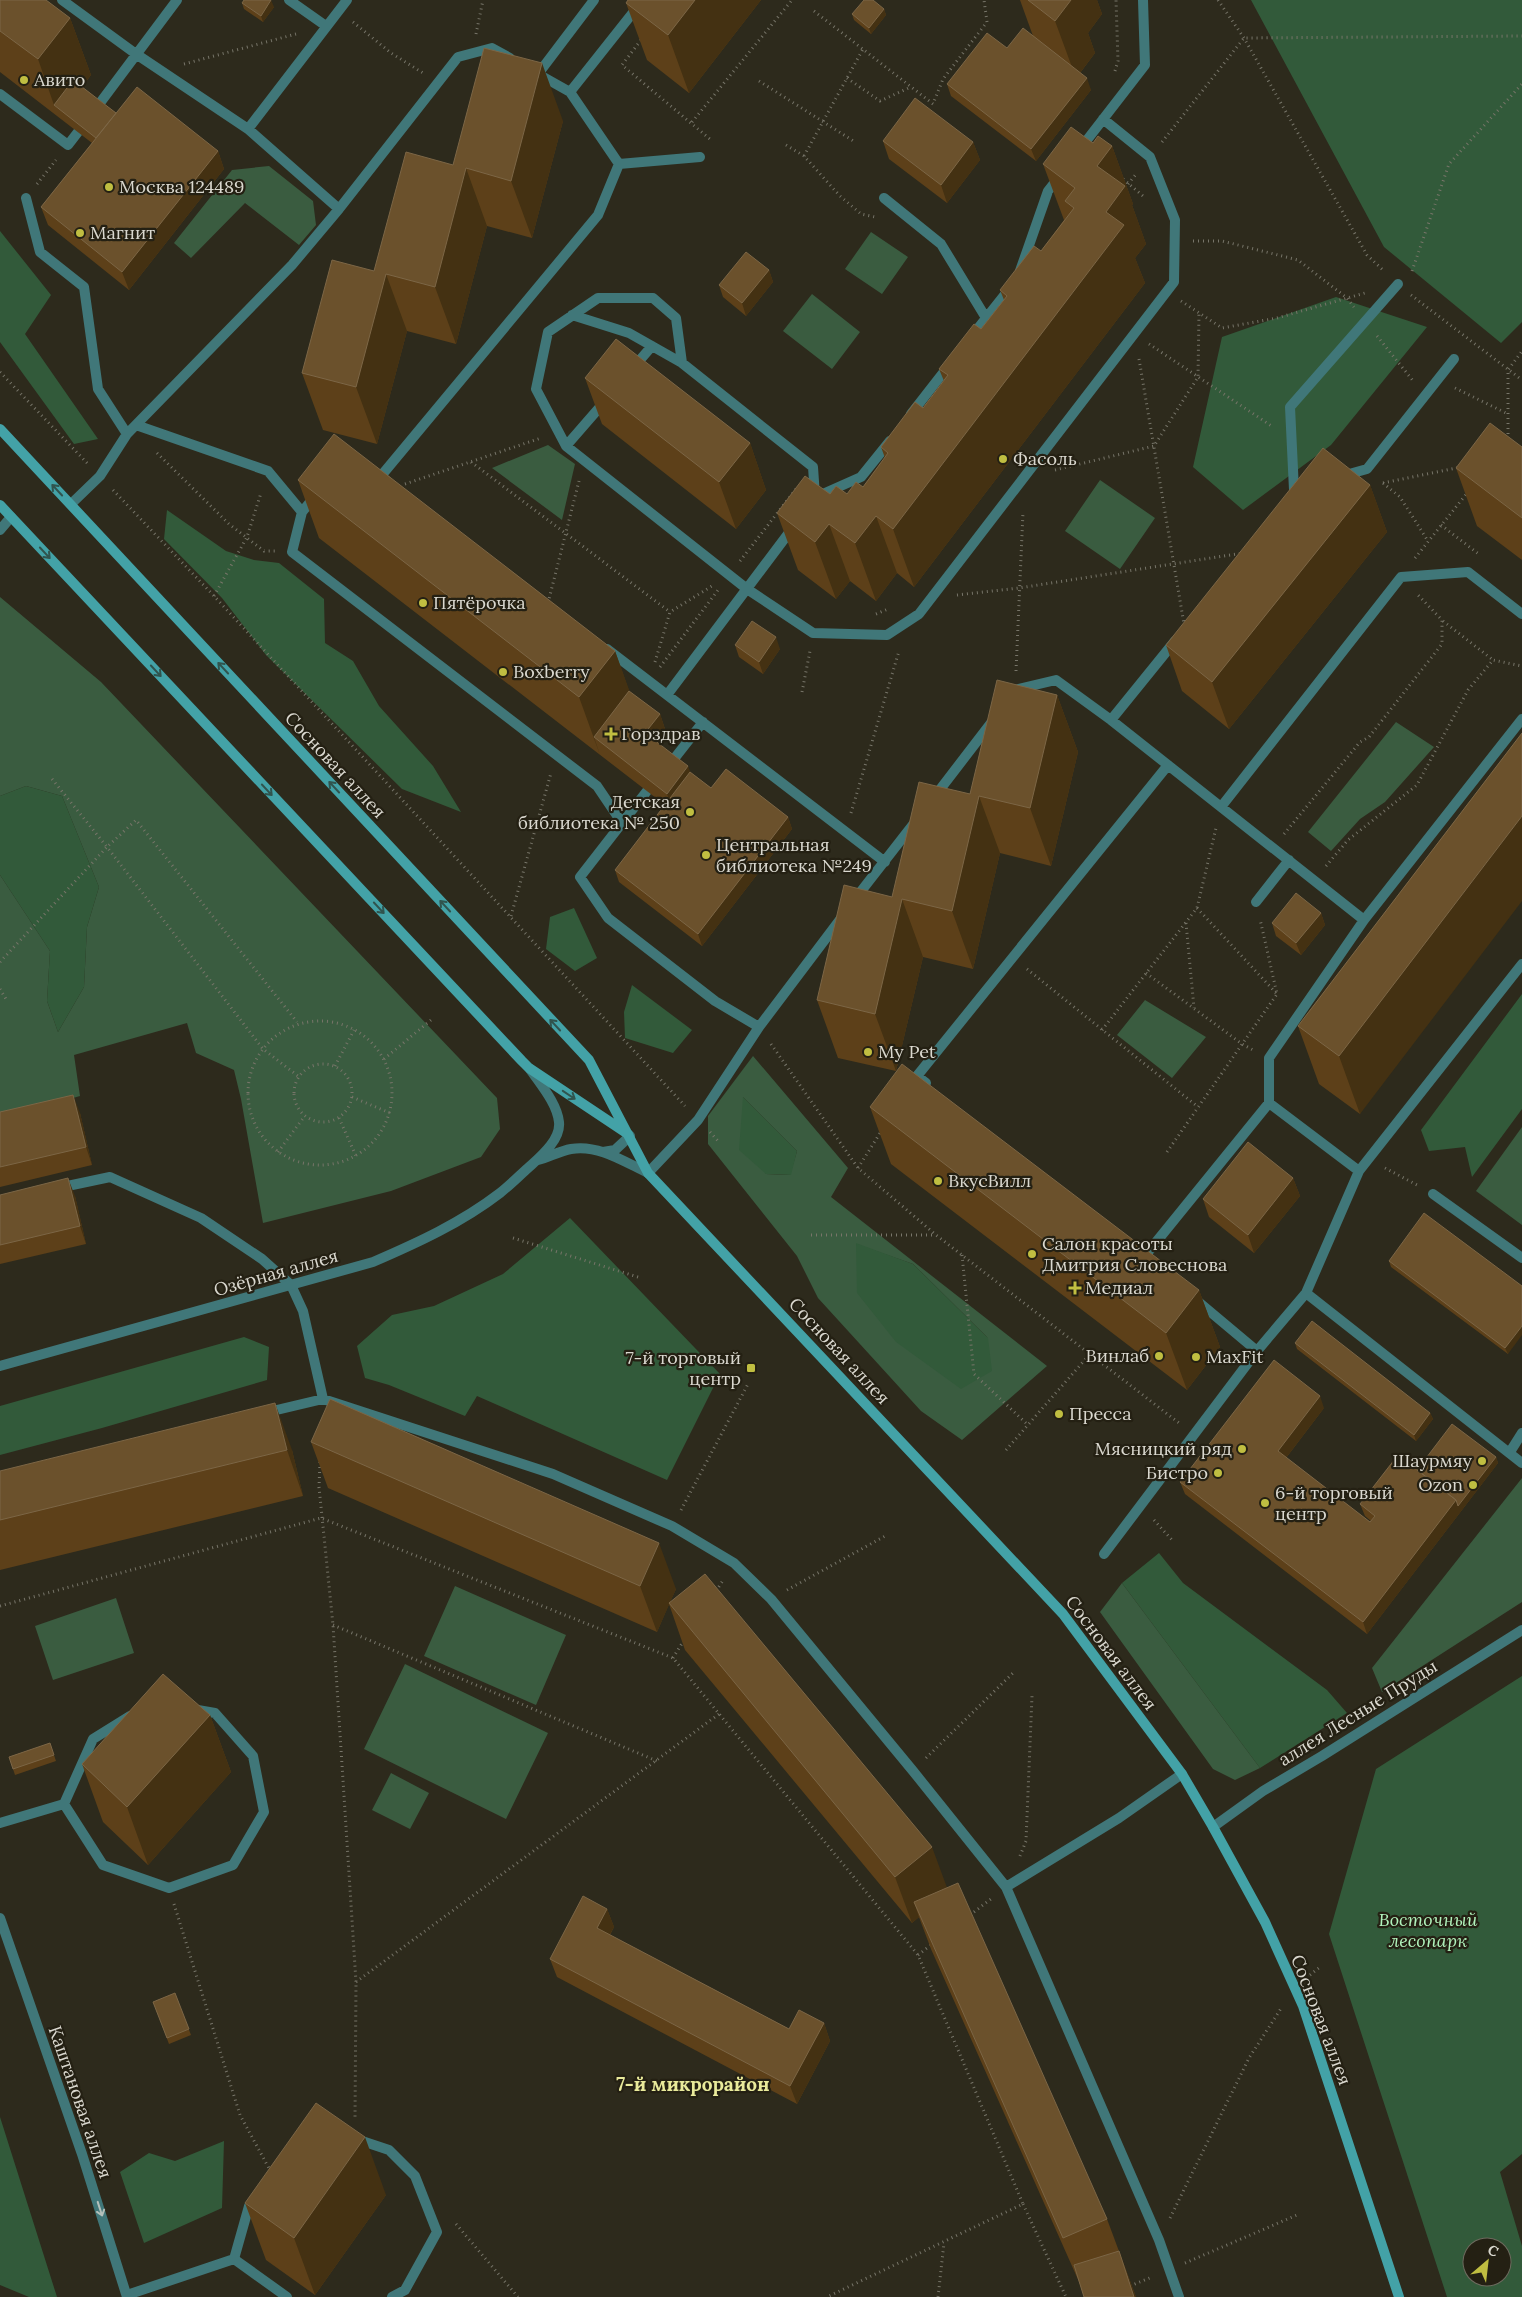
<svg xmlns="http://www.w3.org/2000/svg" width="1522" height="2297" viewBox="0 0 1522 2297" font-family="Lora,serif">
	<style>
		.green { fill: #3a5c40; fill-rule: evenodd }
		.forest { fill: #325a3a; fill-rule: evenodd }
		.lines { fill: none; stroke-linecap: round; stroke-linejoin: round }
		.path { stroke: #777569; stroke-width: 3; stroke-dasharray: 1 4; stroke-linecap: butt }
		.service { stroke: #407779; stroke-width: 10 }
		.minor { stroke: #407779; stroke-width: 10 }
		.tertiary { stroke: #407779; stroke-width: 10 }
		.secondary { stroke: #43a2a7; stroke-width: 10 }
		.wall { fill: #5d4019 }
		.shaded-wall { fill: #443112 }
		.building { fill: #6b512c; stroke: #7c6646 }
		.oneway { stroke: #30544e }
		.oneway2 { stroke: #b4c0ba }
		.poi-dot { fill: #c0be41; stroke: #242013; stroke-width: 2 }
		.labels { text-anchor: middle; stroke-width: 4.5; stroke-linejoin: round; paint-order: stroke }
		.poi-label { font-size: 18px; fill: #dad8cf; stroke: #242013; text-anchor: start }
		.street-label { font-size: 18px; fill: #dad8cf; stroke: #242013 }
		.park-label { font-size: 18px; font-style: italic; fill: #b1f3bc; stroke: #242013 }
		.neighbourhood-label { font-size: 19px; font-weight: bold; fill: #e9ea9b; stroke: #242013 }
	</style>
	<rect width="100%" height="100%" fill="#2d2a1c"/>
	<path class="green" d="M269,166L313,201L316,225L299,245L245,203L191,258L174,243L232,170Z
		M871,232L908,257L882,294L845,269Z
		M812,294L860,332L832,369L783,331Z
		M548,445L575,464L562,520L492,468Z
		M1100,480L1155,518L1120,569L1065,531Z
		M0,597L101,682L497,1098L500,1129L481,1157L391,1191L263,1223L241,1099L234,1070L196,1053L187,1023L74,1055L80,1096L0,1119V875L50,951L47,1001L58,1032L84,987L87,927L99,887L62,796L26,786L0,796Z
		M1396,722L1434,747L1385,802L1360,819L1331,851L1308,832Z
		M1145,1000L1206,1037L1172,1078L1117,1035Z
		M753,1056L848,1168L831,1197L1047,1366L962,1440L921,1411L818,1298L797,1256L708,1144V1116ZM743,1097L797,1151L790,1175L766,1174ZM856,1244L913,1264L988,1338Z
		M1522,1127V1225L1476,1191Z
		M1522,1478V1602L1382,1692L1372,1668Z
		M1122,1583L1260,1768L1235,1780L1213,1769L1100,1612Z
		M455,1586L566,1635L536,1705L424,1656Z
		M116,1598L134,1653L53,1680L35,1626Z
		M405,1664L548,1733L506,1819L364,1749Z
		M391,1773L429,1793L410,1829L372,1810Z"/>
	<path class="forest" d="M1251,0H1522V322L1501,343L1384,247Z
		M0,231L51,295L25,334L98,439L74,444L0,342Z
		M1336,297L1427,327L1331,445L1243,510L1193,467L1222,337Z
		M167,510L226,551L254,560L279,563L324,599L325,643L353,661L379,706L433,766L461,812L402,789L266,655L222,598L164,539Z
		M26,786L62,796L99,887L87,927L84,987L58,1032L47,1001L50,951L0,875V796Z
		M574,908L597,958L575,971L546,949L550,917Z
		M632,985L692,1030L673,1053L625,1038L624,1012Z
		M1522,994V1109L1472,1177L1465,1147L1429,1151L1421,1130Z
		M743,1097L797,1151L791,1175L766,1174L739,1150Z
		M570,1218L720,1374L667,1480L477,1396L465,1416L389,1385L365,1378L357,1346L392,1315L434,1306L503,1274Z
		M856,1243L913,1264L988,1338L992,1371L961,1389L896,1342L857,1293Z
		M244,1337L269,1347L267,1380L102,1428L0,1455V1406Z
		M1159,1553L1183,1583L1327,1690L1347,1713L1260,1768L1122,1583Z
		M1522,1676V2154L1500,2172L1522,2246V2297H1447L1329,1934L1376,1769ZM1472,2247H1502V2277H1472Z
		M0,2117L57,2297H29L0,2285Z
		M224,2141L222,2208L144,2243L120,2172L149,2153L175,2161Z"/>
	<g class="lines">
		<path class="path" d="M1218,0L1244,38L1367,255L1384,271
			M814,11L933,104L943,79L987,22L984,0
			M353,22L391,53L423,73
			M476,34L483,0
			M641,40L622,65L711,140
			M184,64L296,34
			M1115,71L1118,61L1116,0
			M847,78L880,101L911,87
			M759,81L855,142
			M692,122L792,0
			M1162,142L1244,38L1522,36
			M786,145L804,156L840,196L861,214L875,217
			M804,156L863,49
			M1123,179L1143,196
			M37,184L56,160
			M1128,184L1137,173
			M1193,241H1222L1298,260L1347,298L1354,307
			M1412,271L1449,164L1522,84
			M1411,295L1522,380
			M1181,301L1222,328L1277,318L1365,293
			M1377,336L1414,382
			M1149,344L1273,427
			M1139,359L1184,624
			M0,372L88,464
			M1455,388L1508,414
			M1508,439V370L1522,351
			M157,453L229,524L264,551H275
			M471,462L670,612
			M1055,470L1154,446L1198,377L1199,313
			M1383,483L1461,467
			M1383,483L1400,497L1428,541
			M405,484L541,438
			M113,490L214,596L685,1106
			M1441,525L1480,555
			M1415,558L1468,492
			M740,561L796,489
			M957,595L1019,588L1243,553
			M214,596L247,537L261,493
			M548,603L579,481
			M876,614L888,609
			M1443,621L1493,660
			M655,662L670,612L712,586
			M660,667L718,590
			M1016,671L1023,512
			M802,692L810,651
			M52,779L107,847L136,820L297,1022
			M851,813L899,651
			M1284,834L1360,742L1369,737L1442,644V620L1418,595
			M1326,866L1348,840L1417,785L1468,690L1493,660L1522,666
			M1197,908L1277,994
			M511,916L551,773
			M1186,923L1194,1008
			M0,962L107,847L263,1049L298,1076
			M1027,969L1198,1107
			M1146,973L1242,1044L1253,1050
			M0,989L6,999
			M248 1093a72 72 0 1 1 144 0a72 72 0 1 1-144 0Z
			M1102,1030L1197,908L1216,828
			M771,1044L858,1168L936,1235L1179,1423
			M384,1059L431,1020
			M294 1093a29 29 0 1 1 58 0a29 29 0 1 1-58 0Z
			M335,1066L354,1030
			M352,1097L390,1113
			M339,1118L356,1156
			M710,1132L720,1143
			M278,1152L304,1117
			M1167,1152L1277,994L1260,919
			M858,1168L882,1130
			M1385,1168L1417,1185
			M811,1235H935
			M513,1238L641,1278
			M962,1255L974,1374L1028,1425
			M1006,1450L1089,1355
			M320,1462L319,1487L333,1625L356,1982L355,2119
			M681,1510L748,1384
			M1154,1520L1172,1540
			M787,1590L887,1535
			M716,1591L724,1579
			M0,1606L321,1518L673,1658L918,1955L1023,2204L827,2297
			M333,1625L657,1761
			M673,1658L684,1640
			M926,1758L1014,1672
			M1020,1856L1026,1841L1032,1696
			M174,1904L240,2115L271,2172
			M970,1915L991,1899
			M918,1955L931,1945
			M1310,1975L1320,1967
			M356,1982L719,1714
			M1023,2204L1066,2297
			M1170,2218L1249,2058L1282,2007
			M456,2224L518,2297
			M1185,2263L1297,2215
			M1130,2286L1152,2277
			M938,2297L944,2243"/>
		<path class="service" d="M62,0L136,54L248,129L339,209
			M289,0L326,26
			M538,74L594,0
			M570,92L643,0
			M0,94L68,145L78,132
			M97,107L177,0
			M248,129L347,0
			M1080,149L1145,65L1143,0
			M619,164L700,157
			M26,198L40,252L84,287L98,389L127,434
			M884,198L941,244L986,318
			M1020,271L1048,191L1059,177
			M572,315L629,333L682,363
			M971,337L1010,288
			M633,368L652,346
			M911,414L950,364
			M136,425L268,471L302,512
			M566,446L606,400
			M1342,476L1367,469L1454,359
			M387,481L381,476L598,215L619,164L570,92L538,74
			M1294,490L1290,407L1398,284
			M316,495L302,512L292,552L597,786L622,823L580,877L608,918L715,1001L759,1027
			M815,496L813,467L682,363L676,318L653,298H598L548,332L536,389L566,446L747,589L813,633L887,635L919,614L1174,282L1175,220L1150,157L1103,119
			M816,497L861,477L890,441
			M71,504L100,476L127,434L292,265L339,209L458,57L492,48L510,58
			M0,530L11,517
			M607,649L885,862
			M1014,693L1018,689L1056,680L1111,720L1364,920
			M667,695L794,526
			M1111,720L1175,641
			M670,764L703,722
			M935,796L991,723
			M1221,807L1401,577L1468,572L1522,614
			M622,823L647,791
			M855,899L915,822
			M1256,902L1289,860
			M926,1083L917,1076L1168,765
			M1359,1171L1269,1103V1058L1364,920L1522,719
			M648,1173L698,1120L759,1027L842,917
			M58,1188L110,1177L201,1218L262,1259L291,1285L303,1311L323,1399
			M1433,1194L1522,1258
			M1144,1257L1269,1103
			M1306,1293L1522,1463
			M1195,1299L1257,1351
			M264,1413L323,1399L553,1474L672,1526L734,1563L771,1599L913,1771L1006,1887L1159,2240L1179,2297
			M1510,1452L1522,1433
			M1104,1554L1257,1351L1306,1293L1359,1171L1522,964
			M64,1804L103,1865L169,1888L233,1865L264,1812L253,1756L215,1713L192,1709
			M0,1823L64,1804L93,1739L130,1716
			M1006,1887L1119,1818L1182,1774
			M353,2138L389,2150L415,2176L437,2232L405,2290L392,2297
			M234,2259L249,2206L255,2199
			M234,2259L287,2297
			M127,2295L234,2259"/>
		<path class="minor" d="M1213,1827L1263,1791L1322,1756L1522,1630
			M0,1918L82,2154L127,2297"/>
		<path class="tertiary" d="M603,1152L615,1150L630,1136
			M538,1160C549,1157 560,1151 571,1149C598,1144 625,1162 648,1173
			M0,1366L373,1262C417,1243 461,1223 500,1193C510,1185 519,1176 528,1168C540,1157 561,1140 559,1122C557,1103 540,1084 530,1069"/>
		<path class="secondary" d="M0,429L589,1060L648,1173L1063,1614L1182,1774L1213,1827L1265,1922L1303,2006L1399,2297
			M0,505L522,1061L529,1068L628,1134"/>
	</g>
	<path class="wall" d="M0,0L70,18L91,75L82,87L116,113L218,151L224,169L129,290L48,225L41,207L92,143L0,72Z
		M628,0H761L689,93L647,60L626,3Z
		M1020,0H1097L1102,14L1088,33L1095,53L1080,73L1091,90L1036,161L951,96L947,84L1007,48L1033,36Z
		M242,3L274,7L263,22L244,9Z
		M884,9L886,15L871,34L854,20L852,14Z
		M563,121L532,238L487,226L456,344L407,331L377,444L323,430L302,373L374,271L453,165Z
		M883,141L973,142L980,160L947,203L889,159Z
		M1093,143L1112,146L1133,204L1132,205L1146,244L1135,258L1145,283L914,587L897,573L876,601L850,581L836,599L798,570L777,513L830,494H847L863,487L885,458L881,447L923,408L944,381L939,369L981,329L1004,300L1000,290L1041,251L1064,220L1043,164Z
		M769,270L773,282L746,316L723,297L719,285Z
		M585,378L750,443L766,490L736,529L602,424Z
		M1522,447V560L1477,526L1456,468Z
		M298,480L615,651L629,691L660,714L666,732L658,743L690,772L711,788L788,817L792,829L702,946L619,882L615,870L665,805L319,538Z
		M1370,485L1387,532L1229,729L1182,691L1166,645Z
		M735,645L780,649L763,674L739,657Z
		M1057,695L1078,752L1051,866L1000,853L973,969L923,957L896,1071L838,1058L817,1000L892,897L970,794Z
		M1522,733L1360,1114L1319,1084L1298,1026Z
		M1321,913L1325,925L1301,955L1276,936L1272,923Z
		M870,1107L1199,1290L1220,1347L1187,1390L891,1164Z
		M0,1112L80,1113L92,1165L0,1187Z
		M1293,1178L1300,1196L1254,1253L1209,1217L1203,1199Z
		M0,1195L75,1196L86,1244L0,1264Z
		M1389,1261L1522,1286L1508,1354L1391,1267Z
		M1295,1343L1430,1413L1433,1419L1416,1441L1297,1349Z
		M1324,1408L1286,1458L1370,1522L1371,1521L1365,1516L1360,1504L1417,1470L1496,1457L1498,1463L1367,1634L1185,1494L1180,1482Z
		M311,1442L676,1589L670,1602L947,1888L1107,2219L1136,2297H1084L1080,2284L931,1949L919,1917L912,1923L685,1650L669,1604L657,1632L328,1488Z
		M292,1450L303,1496L0,1570V1471Z
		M210,1715L231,1772L148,1865L103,1822L82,1764Z
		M50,1743L56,1761L15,1775L9,1757Z
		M607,1909L614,1927L610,1935L789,2029L824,2023L830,2041L797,2104L557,1977L550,1959Z
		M175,1993L191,2035L169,2044L153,2002Z
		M386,2195L315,2295L266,2260L245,2203Z"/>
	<path class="shaded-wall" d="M271,0L274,7L263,22L261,16Z
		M695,0H761L689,93L668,35Z
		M1065,0H1097L1102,14L1088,33L1095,53L1076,78L1055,21Z
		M884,9L886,15L871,34L869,28Z
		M70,18L91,75L63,112L54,105L38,59Z
		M542,63L563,121L532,238L511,181Z
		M1087,78L1091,90L1036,161L1031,149Z
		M973,142L980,160L947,203L941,185Z
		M1112,146L1133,204L1132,205L1146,244L1135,258L1145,283L914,587L893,529L1106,212L1097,166Z
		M218,151L224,169L129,290L122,272Z
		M466,168L487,226L456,344L435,287Z
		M769,270L773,282L746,316L742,303Z
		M386,274L407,331L377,444L356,387Z
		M750,443L766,490L736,529L719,482Z
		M1370,485L1387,532L1229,729L1212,682Z
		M876,516L897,573L876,601L855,543Z
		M829,524L850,581L836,599L815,542Z
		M776,637L780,649L763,674L759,662Z
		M615,651L636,709L594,737L600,755L579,697Z
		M1057,695L1078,752L1051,866L1030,808Z
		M660,714L666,732L652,751L645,733Z
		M688,766L695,784L674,812L667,794Z
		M979,796L1000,853L973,969L952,911Z
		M1522,816V901L1360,1114L1339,1056Z
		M788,817L792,829L702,946L698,934Z
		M902,899L923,957L896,1071L875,1014Z
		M1321,913L1325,925L1301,955L1296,943Z
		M73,1095L80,1113L92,1165L86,1147Z
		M68,1178L75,1196L86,1244L80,1226Z
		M1293,1178L1300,1196L1254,1253L1248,1235Z
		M1199,1290L1220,1347L1187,1390L1166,1333Z
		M1522,1326V1335L1508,1354L1505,1348Z
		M1320,1396L1324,1408L1282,1463L1278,1451Z
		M275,1403L292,1450L303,1496L287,1450Z
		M1430,1413L1433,1419L1416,1441L1414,1435Z
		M1496,1457L1498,1463L1367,1634L1363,1622L1456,1500Z
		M659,1543L676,1589L657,1632L640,1586Z
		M210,1715L231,1772L148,1865L127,1807Z
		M932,1847L949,1893L914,1902L919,1917L912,1923L895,1877Z
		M607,1909L614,1927L603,1946L597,1928Z
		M824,2023L830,2041L797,2104L790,2086Z
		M365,2137L386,2195L315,2295L294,2238Z
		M1119,2251L1136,2297H1134Z"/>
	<path class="building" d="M0,0H46L70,18L38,59L0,31Z
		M244,0H271L261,16L242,3Z
		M628,0H695L668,35L626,3Z
		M864,0H873L884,9L869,28L852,14Z
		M1028,0H1071L1055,21Z
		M1023,28L1087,78L1031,149L947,84L987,33L1007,48Z
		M484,48L542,63L511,181L466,168L435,287L386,274L356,387L302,373L332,260L374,271L406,152L453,165Z
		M73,80L116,113L96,138L54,105Z
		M137,87L218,151L122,272L41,207Z
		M915,98L973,142L941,185L883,141Z
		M1071,127L1093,143L1098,136L1112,146L1097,166L1125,186L1106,212L1124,225L893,529L876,516L855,543L829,524L815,542L777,513L805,476L830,494L836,486L847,494L856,482L863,487L888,453L881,447L915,402L923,408L948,375L939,369L974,324L981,329L1007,296L1000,290L1034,246L1041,251L1074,208L1065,201L1075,188L1043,164Z
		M746,252L769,270L742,303L719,285Z
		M616,339L750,443L719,482L585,378Z
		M1490,423L1522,447V518L1456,468Z
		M334,434L615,651L579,697L298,480Z
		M1323,448L1370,485L1212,682L1166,645Z
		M752,621L776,637L759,662L735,645Z
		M997,680L1057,695L1030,808L979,796L952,911L902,899L875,1014L817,1000L844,885L892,897L919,782L970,794Z
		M629,691L660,714L645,733L688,766L667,794L594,737Z
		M1522,733V816L1339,1056L1298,1026Z
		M726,769L788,817L698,934L615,870L690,772L711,788Z
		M1296,893L1321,913L1296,943L1272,923Z
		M902,1064L1199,1290L1166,1333L870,1107Z
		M73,1095L86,1147L0,1167V1112Z
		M1248,1142L1293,1178L1248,1235L1203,1199Z
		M68,1178L80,1226L0,1245V1195Z
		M1424,1213L1522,1286V1326L1505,1348L1389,1261Z
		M1312,1321L1430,1413L1414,1435L1295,1343Z
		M1274,1360L1320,1396L1278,1451L1370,1522L1375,1516L1360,1504L1398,1455L1456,1500L1363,1622L1180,1482Z
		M330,1399L659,1543L640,1586L311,1442Z
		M275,1403L287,1450L0,1520V1471Z
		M1452,1424L1496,1457L1458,1506L1456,1500L1417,1470Z
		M705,1574L932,1847L895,1877L669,1603Z
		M163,1674L210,1715L127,1807L82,1764Z
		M50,1743L54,1755L13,1769L9,1757Z
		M958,1883L1107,2219L1063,2238L914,1902Z
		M583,1896L607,1909L597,1928L789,2029L799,2010L824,2023L790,2086L550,1959Z
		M175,1993L189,2029L167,2038L153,2002Z
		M316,2103L365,2137L294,2238L245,2203Z
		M1119,2251L1134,2297H1084L1074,2265Z"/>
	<defs><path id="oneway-shaft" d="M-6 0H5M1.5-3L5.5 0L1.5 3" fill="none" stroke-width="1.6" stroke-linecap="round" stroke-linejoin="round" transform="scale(1.25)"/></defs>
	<g class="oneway">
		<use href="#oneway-shaft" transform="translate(57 490) rotate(-133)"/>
		<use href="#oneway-shaft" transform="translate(45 553) rotate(47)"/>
		<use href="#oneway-shaft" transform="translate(223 668) rotate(-133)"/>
		<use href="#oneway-shaft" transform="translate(156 671) rotate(47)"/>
		<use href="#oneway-shaft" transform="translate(334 787) rotate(-133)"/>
		<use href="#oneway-shaft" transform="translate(267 790) rotate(47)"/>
		<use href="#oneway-shaft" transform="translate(445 906) rotate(-133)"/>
		<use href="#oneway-shaft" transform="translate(379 908) rotate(47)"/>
		<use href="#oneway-shaft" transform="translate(555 1025) rotate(-133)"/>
		<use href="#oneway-shaft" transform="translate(569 1095) rotate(34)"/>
	</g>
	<use class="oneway2" href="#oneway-shaft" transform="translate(100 2209) rotate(72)"/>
	<g class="poi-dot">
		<circle cx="24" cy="80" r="5"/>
		<circle cx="109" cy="187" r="5"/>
		<circle cx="80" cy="233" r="5"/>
		<circle cx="1003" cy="459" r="5"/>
		<circle cx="423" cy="603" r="5"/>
		<circle cx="503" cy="672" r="5"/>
		<path d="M608.5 726.5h5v5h5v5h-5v5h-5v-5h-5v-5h5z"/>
		<circle cx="690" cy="812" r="5"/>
		<circle cx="706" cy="855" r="5"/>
		<circle cx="868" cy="1052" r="5"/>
		<circle cx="938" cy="1181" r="5"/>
		<circle cx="1032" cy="1254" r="5"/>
		<path d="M1072.5 1280.5h5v5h5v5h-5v5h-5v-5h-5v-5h5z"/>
		<circle cx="1159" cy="1356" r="5"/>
		<circle cx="1196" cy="1357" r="5"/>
		<rect x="746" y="1363" width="10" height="10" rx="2.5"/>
		<circle cx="1059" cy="1414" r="5"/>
		<circle cx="1242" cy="1449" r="5"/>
		<circle cx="1482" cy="1461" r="5"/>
		<circle cx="1218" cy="1473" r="5"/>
		<circle cx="1473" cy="1485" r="5"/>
		<circle cx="1265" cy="1503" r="5"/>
	</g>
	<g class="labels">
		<g class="poi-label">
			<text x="34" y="86">Авито</text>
			<text x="119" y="193">Москва 124489</text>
			<text x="90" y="239">Магнит</text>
			<text x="1013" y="465">Фасоль</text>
			<text x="433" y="609">Пятёрочка</text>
			<text x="513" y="678">Boxberry</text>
			<text x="621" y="740">Горздрав</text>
			<text x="680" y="808" text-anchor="end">Детская<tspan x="680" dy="21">библиотека № 250</tspan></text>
			<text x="716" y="851">Центральная<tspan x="716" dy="21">библиотека №249</tspan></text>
			<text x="878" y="1058">My Pet</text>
			<text x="948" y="1187">ВкусВилл</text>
			<text x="1042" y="1250">Салон красоты<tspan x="1042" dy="21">Дмитрия Словеснова</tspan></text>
			<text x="1085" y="1294">Медиал</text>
			<text x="1149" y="1362" text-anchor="end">Винлаб</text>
			<text x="1206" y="1363">MaxFit</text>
			<text x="741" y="1364" text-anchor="end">7-й торговый<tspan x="741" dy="21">центр</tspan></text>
			<text x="1069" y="1420">Пресса</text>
			<text x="1232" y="1455" text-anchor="end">Мясницкий ряд</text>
			<text x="1472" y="1467" text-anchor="end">Шаурмяу</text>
			<text x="1208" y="1479" text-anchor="end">Бистро</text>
			<text x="1463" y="1491" text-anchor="end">Ozon</text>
			<text x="1275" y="1499">6-й торговый<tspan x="1275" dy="21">центр</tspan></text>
		</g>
		<g class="street-label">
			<text transform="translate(335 765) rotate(47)" y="6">Сосновая аллея</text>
			<text transform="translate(276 1273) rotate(-16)" y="6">Озёрная аллея</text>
			<text transform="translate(839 1351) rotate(47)" y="6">Сосновая аллея</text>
			<text transform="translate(1111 1653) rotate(53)" y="6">Сосновая аллея</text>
			<text transform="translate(1358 1713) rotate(-32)" y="6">аллея Лесные Пруды</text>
			<text transform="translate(1321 2020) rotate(69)" y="6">Сосновая аллея</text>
			<text transform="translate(80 2102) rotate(71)" y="6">Каштановая аллея</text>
		</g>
		<g class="park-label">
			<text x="1428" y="1926">Восточный<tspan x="1428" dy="21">лесопарк</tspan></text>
		</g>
		<g class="neighbourhood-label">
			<text x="693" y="2091">7-й микрорайон</text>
		</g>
	</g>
	<g transform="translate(1487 2262) rotate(28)"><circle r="24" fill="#242013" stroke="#6d6a5e"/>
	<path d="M0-4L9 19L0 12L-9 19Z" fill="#c0be41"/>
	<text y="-8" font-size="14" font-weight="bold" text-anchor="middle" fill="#dad8cf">С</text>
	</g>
</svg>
